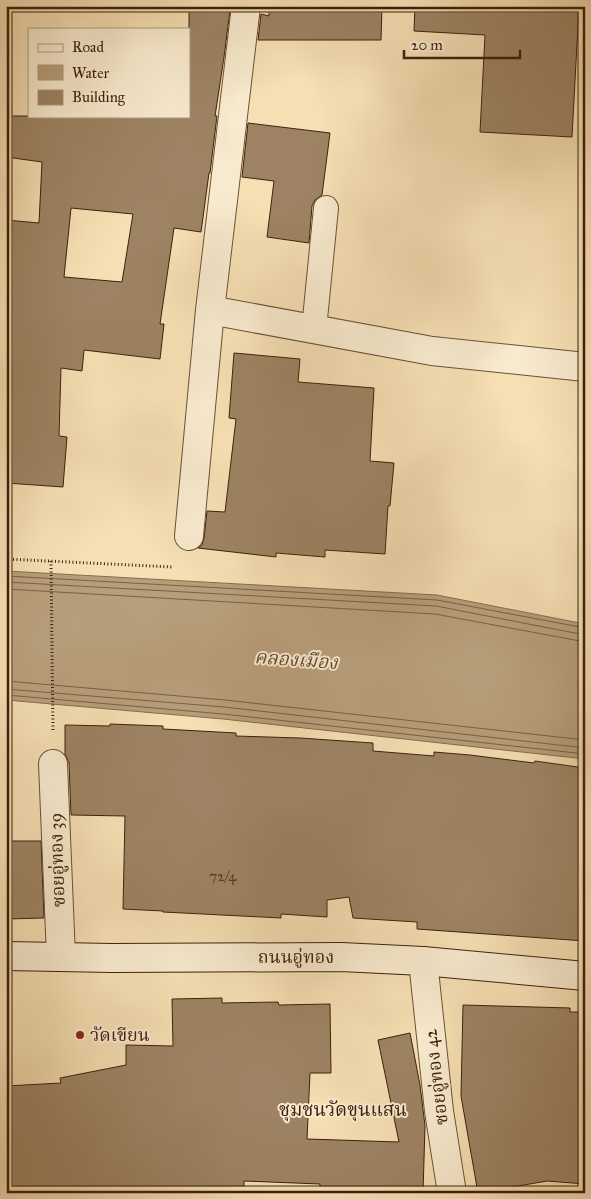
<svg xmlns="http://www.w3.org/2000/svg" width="591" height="1199" viewBox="0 0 591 1199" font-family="'IM FELL Great Primer','Noto Serif Thai',serif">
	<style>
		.water { fill: #b79e7a; stroke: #876c4e }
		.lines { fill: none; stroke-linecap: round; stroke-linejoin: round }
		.shore { stroke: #7a5f43; stroke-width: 1 }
		.building { fill: #9d8363; stroke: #3e200c; fill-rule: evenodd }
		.lane-casing { stroke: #6c5036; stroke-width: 26 }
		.street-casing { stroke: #6c5036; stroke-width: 30 }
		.secondary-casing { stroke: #3e200c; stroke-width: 30 }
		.path { stroke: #3e200c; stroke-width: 3; stroke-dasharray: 1 2.5; stroke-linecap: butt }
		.lane { stroke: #f8eace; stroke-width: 24 }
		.street { stroke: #f8eace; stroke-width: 28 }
		.secondary { stroke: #f8eace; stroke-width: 28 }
		.poi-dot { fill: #8f2418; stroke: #f8eace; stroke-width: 2 }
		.labels { text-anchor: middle; stroke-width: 4; stroke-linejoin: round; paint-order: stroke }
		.number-label { font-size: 15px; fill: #563922 }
		.street-label { font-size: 18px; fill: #3e200c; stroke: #f8eace }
		.poi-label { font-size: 18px; fill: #3e200c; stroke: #f8eace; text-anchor: start }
		.water-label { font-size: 19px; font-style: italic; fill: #684c32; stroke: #f8eace }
		.neighbourhood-label { font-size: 19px; fill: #3e200c; stroke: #f8eace }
	</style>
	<rect width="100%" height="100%" fill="#f5dfb3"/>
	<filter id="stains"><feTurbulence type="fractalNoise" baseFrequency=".004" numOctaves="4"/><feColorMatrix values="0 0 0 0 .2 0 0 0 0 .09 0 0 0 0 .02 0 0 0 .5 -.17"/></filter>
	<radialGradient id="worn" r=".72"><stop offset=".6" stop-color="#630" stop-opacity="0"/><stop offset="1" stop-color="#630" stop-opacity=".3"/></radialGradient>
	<path class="water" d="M6,571L437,595L585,624V759L223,719L6,700Z"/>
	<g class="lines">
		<path class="shore" d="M6,576L437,600L585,628
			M6,582L436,606L585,635
			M6,589L435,614L585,642
			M6,681L225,700L585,740
			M6,689L224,707L585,748
			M6,695L223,714L585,754"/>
	</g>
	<path class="building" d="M189,6H201L230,10L224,57L215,116H217L210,173H209L201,232L174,228L160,324H164L160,359L84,350L82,371L61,368L59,436L67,437L63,487L6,483L7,363H6V220L39,223L42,162L6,157L10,116H189ZM71,208L133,214L122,282L64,277Z
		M269,6H382L381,40H258L261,14L269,16Z
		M415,6H579L572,137L480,132L485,35L414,31Z
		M248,123L330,133L322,195L315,200L312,206L309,243L267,237L274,181L242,177Z
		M234,353L300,359L298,382L374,388L370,461L394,463L390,506H388L385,554L325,550V557L276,553V557L198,548L202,545L204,538L207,511L225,512L236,419L229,418Z
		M110,724L163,726V729L236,733V736L300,738L373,743V751L434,756V752L470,755L534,763L535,761L585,768V941L417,929V922L353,918L349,897L327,900V917L281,914V918L163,912V911L123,909L125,816L71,815L69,763L65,754V725L110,726Z
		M6,841H41L44,918L6,919Z
		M222,998V1003L278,1002L279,1005L330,1004L331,1073H310L307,1139L399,1142L378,1040L410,1033L420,1085L425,1126L423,1193H320V1184L244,1181V1193H6V1086L61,1083L60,1078L126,1065V1045L173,1046L172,999Z
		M463,1005L570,1008V1012H585V1184L547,1181L478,1193L461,1096Z"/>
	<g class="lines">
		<defs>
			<path id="lane" d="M314,329L326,208"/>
			<path id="street" d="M210,310L432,351L585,367
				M189,536L210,310L246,6
				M53,764L61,957
				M423,961L439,1111L452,1193"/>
			<path id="secondary" d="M6,956L112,958L341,957L423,961L585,976"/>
		</defs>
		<use href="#lane" class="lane-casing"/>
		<use href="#street" class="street-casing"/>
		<use href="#secondary" class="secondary-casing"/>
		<path class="path" d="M6,77L10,68L9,6
			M6,559L172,567
			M51,561L53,731"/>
		<use href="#lane" class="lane"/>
		<use href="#street" class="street"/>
		<use href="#secondary" class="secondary"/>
	</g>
	<circle class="poi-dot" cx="80" cy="1035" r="5"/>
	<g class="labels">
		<g class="number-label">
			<text x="223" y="881">72/4</text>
		</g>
		<g class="street-label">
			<text transform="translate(57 860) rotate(-92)" y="6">ซอยอู่ทอง 39</text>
			<text x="296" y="963">ถนนอู่ทอง</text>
			<text transform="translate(436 1077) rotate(-97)" y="6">ซอยอู่ทอง 42</text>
		</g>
		<g class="poi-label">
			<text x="90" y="1041">วัดเขียน</text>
		</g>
		<g class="water-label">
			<text transform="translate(296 659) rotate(4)" y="7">คลองเมือง</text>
		</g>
		<g class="neighbourhood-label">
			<text x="343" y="1116">ชุมชนวัดขุนแสน</text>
		</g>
	</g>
	<rect width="591" height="1199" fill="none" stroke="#f5dfb3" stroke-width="25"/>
	<rect x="8" y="8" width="576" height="1184" fill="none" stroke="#3e200c" stroke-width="2.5"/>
	<rect x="12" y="12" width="566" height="1174" fill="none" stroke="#3e200c"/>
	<rect x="28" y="28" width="162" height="90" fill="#f8eace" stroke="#ae9980"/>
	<rect x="38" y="44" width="25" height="8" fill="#f8eace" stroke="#ae9980"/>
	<text x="72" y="52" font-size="15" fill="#3e200c">Road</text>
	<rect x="38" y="65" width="25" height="15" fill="#b79e7a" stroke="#ae9980"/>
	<text x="72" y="78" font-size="15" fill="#3e200c">Water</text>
	<rect x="38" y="90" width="25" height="15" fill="#9d8363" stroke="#ae9980"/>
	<text x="72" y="102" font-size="15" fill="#3e200c">Building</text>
	<path d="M404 50v8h116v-8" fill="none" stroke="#3e200c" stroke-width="2.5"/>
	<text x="411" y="50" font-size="15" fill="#3e200c" stroke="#f8eace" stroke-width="4" paint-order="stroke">20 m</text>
	<rect width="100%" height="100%" filter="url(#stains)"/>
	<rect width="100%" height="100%" fill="url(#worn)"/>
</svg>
